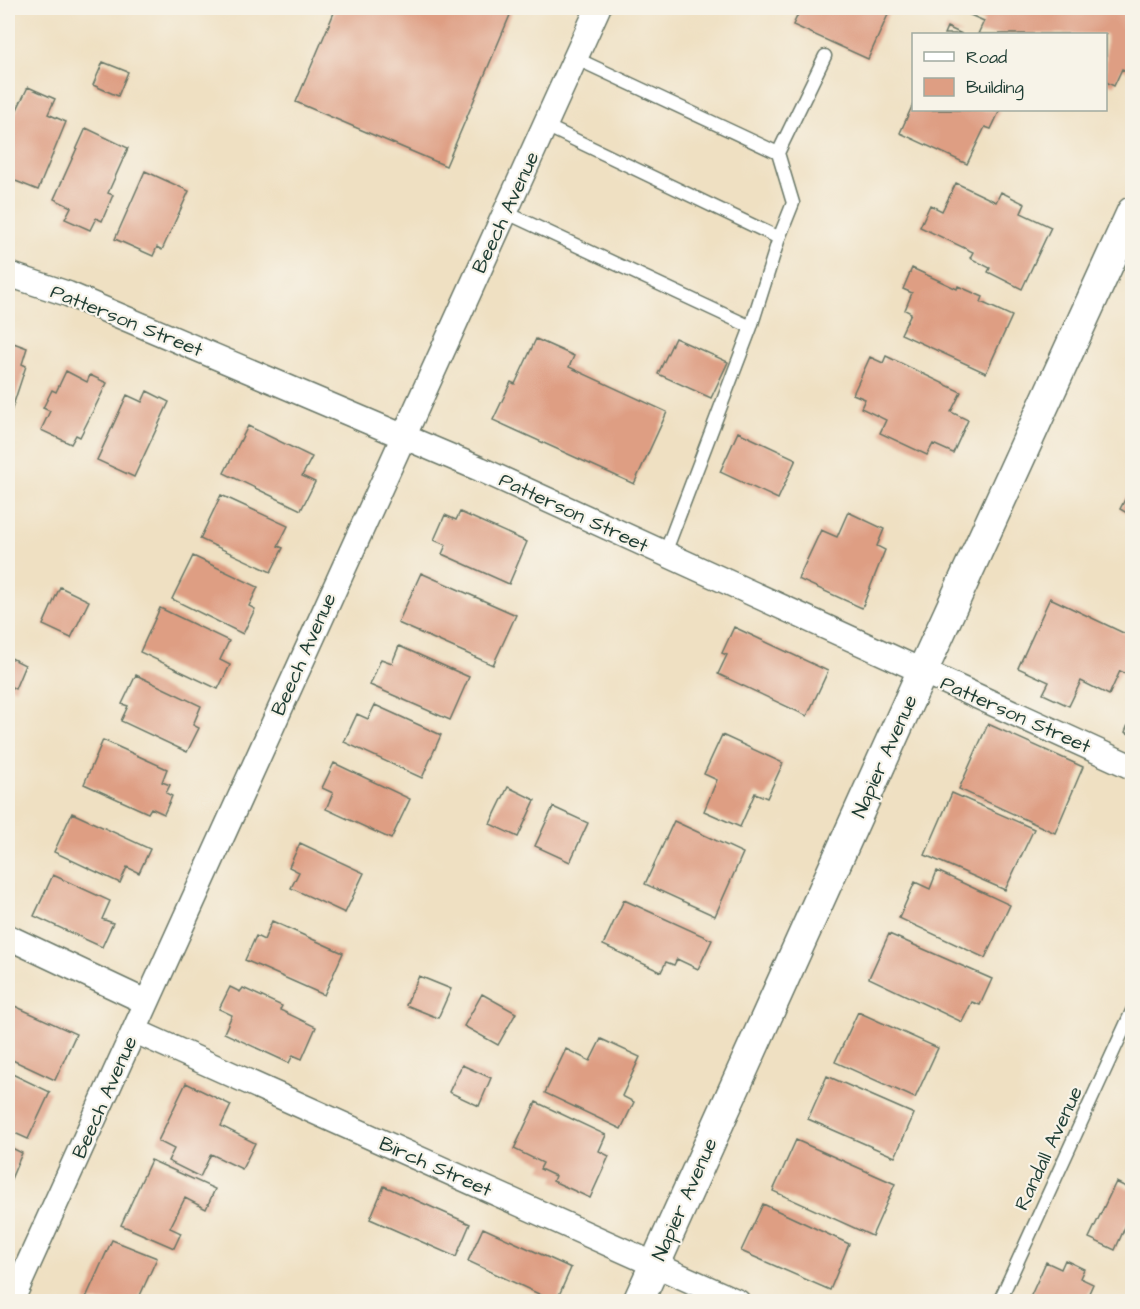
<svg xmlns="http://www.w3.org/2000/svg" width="1140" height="1309" viewBox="0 0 1140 1309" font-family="'Architects Daughter',sans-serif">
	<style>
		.building { fill: #de9e83 }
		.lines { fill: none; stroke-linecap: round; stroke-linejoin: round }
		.service-casing { stroke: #687666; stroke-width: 15 }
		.minor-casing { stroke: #687666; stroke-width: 27 }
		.tertiary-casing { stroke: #687666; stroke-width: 33 }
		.service { stroke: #fff; stroke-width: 12 }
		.minor { stroke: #fff; stroke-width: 24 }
		.tertiary { stroke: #fff; stroke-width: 30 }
		.labels { text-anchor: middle; stroke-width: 4.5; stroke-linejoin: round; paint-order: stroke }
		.street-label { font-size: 20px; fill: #1f3d34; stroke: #f7f3e8 }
	</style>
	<rect width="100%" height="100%" fill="#f7f3e8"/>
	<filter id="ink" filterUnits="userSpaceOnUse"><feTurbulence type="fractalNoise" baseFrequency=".0167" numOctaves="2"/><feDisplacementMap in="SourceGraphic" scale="12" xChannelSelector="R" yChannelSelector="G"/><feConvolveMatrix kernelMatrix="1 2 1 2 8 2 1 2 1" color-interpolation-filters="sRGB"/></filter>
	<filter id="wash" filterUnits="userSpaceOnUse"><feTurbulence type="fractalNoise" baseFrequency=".008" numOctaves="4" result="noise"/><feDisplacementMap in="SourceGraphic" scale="24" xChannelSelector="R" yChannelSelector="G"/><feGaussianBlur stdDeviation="1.35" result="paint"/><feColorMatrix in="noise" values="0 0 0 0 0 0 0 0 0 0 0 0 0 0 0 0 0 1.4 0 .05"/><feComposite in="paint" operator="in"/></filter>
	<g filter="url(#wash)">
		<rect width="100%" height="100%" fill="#efe0c2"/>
		<g id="blocks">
			<path class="building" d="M336,8H513L446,166L296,102Z
				M801,8H891L868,59L793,25Z
				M954,8H1132V65L1129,72L1122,69L1114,86L1106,82V34H978L984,21Z
				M947,27L962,34H944Z
				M103,62L128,72L118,96L93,85Z
				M28,87L55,99L48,114L66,122L38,190L8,178V128Z
				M914,102V110H1000L991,129L985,127L967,164L900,133Z
				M86,128L128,148L108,193L113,195L102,221L96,218L90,230L65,219L71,207L54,199Z
				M145,171L189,191L162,250L157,247L153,256L115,239Z
				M956,183L996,202L1001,192L1025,204L1021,213L1051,227L1022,289L988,272L990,268L970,258L973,252L920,227L930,205L942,211Z
				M912,268L957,289L958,286L983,297L981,302L1012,316L986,373L901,334L911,313L905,310L912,293L903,289Z
				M675,338L728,362L711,398L658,374Z
				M536,339L574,356L569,367L667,412L634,484L493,420L511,382L515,384Z
				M8,341L27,348L22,364L26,366L8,421Z
				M886,356L961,392L951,412L968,420L953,453L933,444L927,455L880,433L886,420L861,408L865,399L853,394L870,357L883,363Z
				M66,371L87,382L90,375L107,383L80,437L76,435L71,444L41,430L50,411L43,408L52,390L56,392Z
				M147,391L169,402L134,477L97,460L127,395L142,402Z
				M248,426L312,457L302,476L315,482L301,510L224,473Z
				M738,432L796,459L778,499L720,472Z
				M1132,486V516L1120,509Z
				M221,495L288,526L278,546L283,548L271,572L200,539Z
				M460,512L527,542L509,584L442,554L446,545L434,540L445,515L456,520Z
				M848,512L884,529L877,546L885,550L862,608L798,579L821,530L837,537Z
				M193,556L258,587L249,606L255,609L243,634L172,599Z
				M421,573L516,615L493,665L398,623Z
				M60,587L89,601L71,638L43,625Z
				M1050,598L1132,637V668L1129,675L1120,671L1109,695L1081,681L1069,706L1043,694L1049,682L1018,668Z
				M160,608L229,641L220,660L230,665L218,689L140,652Z
				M734,627L828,671L807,716L718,674L727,655L722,653Z
				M399,646L469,677L450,720L370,685L381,659L392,663Z
				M9,657L25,665L15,689L8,685Z
				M136,675L201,706L193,725L199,728L187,752L121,721L128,706L122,704Z
				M375,705L441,735L422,778L344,742L357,714L368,719Z
				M1132,715V735L1125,732Z
				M988,724L1083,767L1055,833L959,789Z
				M722,735L783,763L767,798L755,793L740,827L704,811L717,780L704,774Z
				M103,740L167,769L162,782L170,785L166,793L172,796L164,814L151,808L148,813L84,784Z
				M334,763L410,799L391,839L326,809L333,793L322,788Z
				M508,787L535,800L518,837L490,824Z
				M952,793L1034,829L1005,890L925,855Z
				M553,807L588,823L570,862L535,846Z
				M72,813L150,849L139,873L127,867L120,883L54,852Z
				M674,821L743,853L715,916L645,884Z
				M300,843L364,873L345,913L291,888L299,872L289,867Z
				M937,871L1010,905L985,958L899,918L915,882L930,889Z
				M53,875L110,901L102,919L113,923L102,947L34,916Z
				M624,900L712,940L698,969L677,959L674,965L666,962L661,972L603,945Z
				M272,921L343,953L324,995L245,960L256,936L264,940Z
				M889,934L992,979L980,1005L972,1002L962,1022L869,978Z
				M419,976L451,989L438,1018L406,1005Z
				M230,987L240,992L243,988L282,1006L280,1010L316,1027L302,1059L293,1055L289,1063L224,1033L232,1015L219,1009Z
				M482,994L516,1013L498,1045L464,1026Z
				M8,1003L76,1034L55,1080L8,1058Z
				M858,1012L938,1048L915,1098L835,1062Z
				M601,1039L640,1057L622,1096L634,1102L621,1129L545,1093L566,1049L590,1061Z
				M462,1065L491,1078L479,1106L449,1092Z
				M8,1072L50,1092L28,1139L8,1130Z
				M827,1076L914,1114L895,1157L808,1119Z
				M186,1083L231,1105L221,1126L255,1143L242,1169L211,1154L200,1177L168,1161L174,1149L158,1141Z
				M536,1102L606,1135L599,1151L609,1156L590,1198L553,1181L555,1176L540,1169L543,1163L514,1149Z
				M796,1140L895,1184L872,1236L773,1191Z
				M8,1146L22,1153L8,1186Z
				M151,1160L215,1189L206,1209L185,1198L170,1228L181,1233L174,1248L121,1225Z
				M1116,1182L1132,1190V1211L1115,1250L1089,1238Z
				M384,1186L470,1224L456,1257L370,1219Z
				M763,1204L849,1244L830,1290L741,1251Z
				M483,1228L571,1268L556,1302L468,1261Z
				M112,1240L157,1258L137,1302H84Z
				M1065,1260L1084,1269L1080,1278L1093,1284L1085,1302H1028L1046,1262L1061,1269Z"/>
		</g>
	</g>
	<g filter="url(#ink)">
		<use href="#blocks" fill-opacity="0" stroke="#687666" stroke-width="1.5"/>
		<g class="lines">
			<defs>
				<path id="service" d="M575,58L778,153L825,56
					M544,125L779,238L793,203L778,153
					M505,212L751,327L665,553
					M751,327L779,238
					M999,1302L1132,1011"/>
				<path id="minor" d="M8,274L68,294L480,469L1132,767
					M8,937L146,1002
					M135,1031L738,1302
					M11,1302L598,8"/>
				<path id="tertiary" d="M638,1302L922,672L1132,212"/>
			</defs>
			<use href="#service" class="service-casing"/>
			<use href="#minor" class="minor-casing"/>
			<use href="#tertiary" class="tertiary-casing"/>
			<use href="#service" class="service"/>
			<use href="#minor" class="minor"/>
			<use href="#tertiary" class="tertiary"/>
		</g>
	</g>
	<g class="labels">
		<g class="street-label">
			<text transform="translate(505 212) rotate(-65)" y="7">Beech Avenue</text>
			<text transform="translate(127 320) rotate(22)" y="7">Patterson Street</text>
			<text transform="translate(574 512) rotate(25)" y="7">Patterson Street</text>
			<text transform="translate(303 654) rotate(-66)" y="7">Beech Avenue</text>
			<text transform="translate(1016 714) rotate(24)" y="7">Patterson Street</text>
			<text transform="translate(884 756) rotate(-66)" y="7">Napier Avenue</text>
			<text transform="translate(104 1097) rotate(-66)" y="7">Beech Avenue</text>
			<text transform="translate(1048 1148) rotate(-65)" y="7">Randall Avenue</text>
			<text transform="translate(436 1166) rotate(24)" y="7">Birch Street</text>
			<text transform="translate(684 1199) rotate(-66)" y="7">Napier Avenue</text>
		</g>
	</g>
	<rect width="1140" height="1309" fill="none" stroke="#f7f3e8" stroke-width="30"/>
	<rect x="912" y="33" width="195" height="78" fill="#f7f3e8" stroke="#a1aaa0" stroke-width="1.5"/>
	<rect x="924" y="52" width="30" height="9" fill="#ffffff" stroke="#a1aaa0" stroke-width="1.5"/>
	<text x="966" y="63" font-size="18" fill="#1f3d34">Road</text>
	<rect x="924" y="78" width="30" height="18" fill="#de9e83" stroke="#a1aaa0" stroke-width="1.5"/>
	<text x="966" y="93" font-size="18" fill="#1f3d34">Building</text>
</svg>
